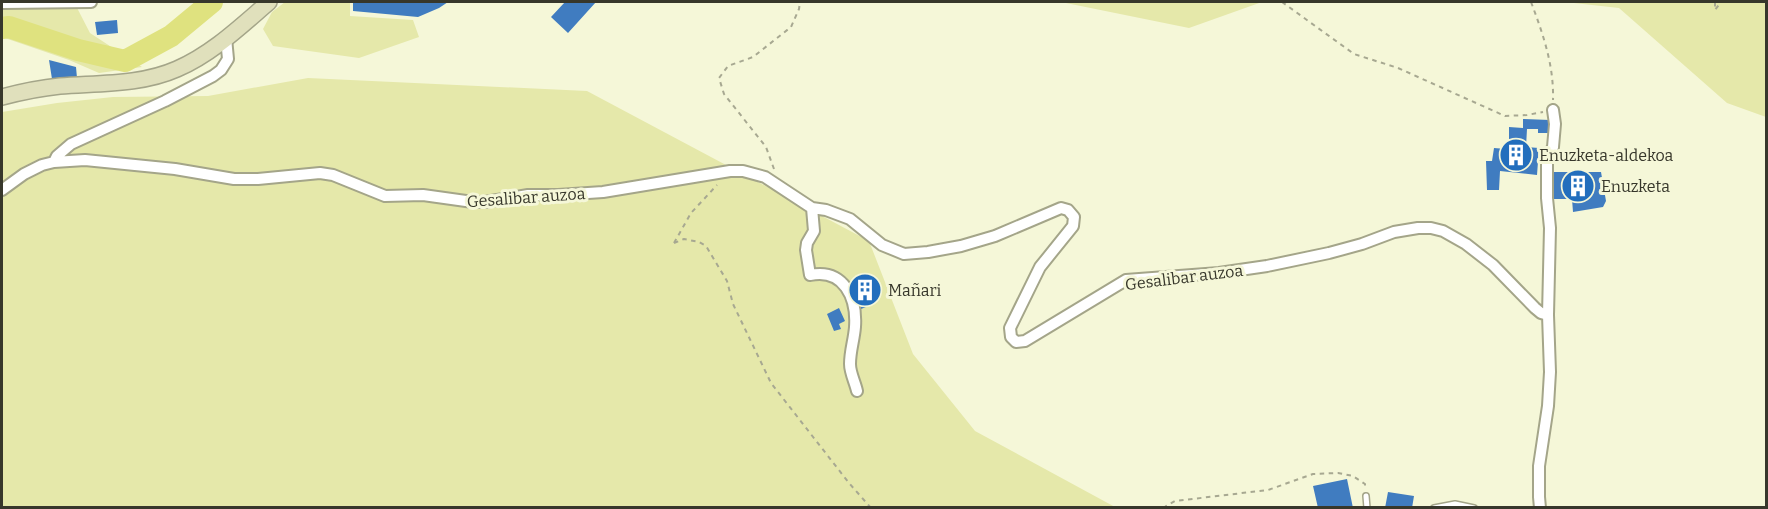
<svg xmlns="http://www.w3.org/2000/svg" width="1768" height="509" viewBox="0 0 1768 509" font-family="Bitter,serif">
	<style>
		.green { fill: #e5e8aa }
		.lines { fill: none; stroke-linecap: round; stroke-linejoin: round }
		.river { stroke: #dfe27f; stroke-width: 22 }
		.building { fill: #407cc0 }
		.lane-casing { stroke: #a4a589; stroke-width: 8 }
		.street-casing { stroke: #a4a589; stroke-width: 14 }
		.secondary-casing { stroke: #a4a589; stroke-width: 18 }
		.path { stroke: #a7a891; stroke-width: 2; stroke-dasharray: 4.5 4.5; stroke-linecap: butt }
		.lane { stroke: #fff; stroke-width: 5 }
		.street { stroke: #fff; stroke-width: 10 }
		.secondary { stroke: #e0e0bc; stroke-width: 15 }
		.labels { text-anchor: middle; stroke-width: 6; stroke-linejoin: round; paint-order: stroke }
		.poi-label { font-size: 16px; fill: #37372b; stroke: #f5f7d8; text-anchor: start }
		.street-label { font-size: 16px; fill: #37372b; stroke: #f5f7d8 }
	</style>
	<rect width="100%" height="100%" fill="#f5f7d8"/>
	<path class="green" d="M2,2H74L90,33L142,67L99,73L69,60L2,37Z
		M285,2H350V16L413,20L419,37L359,58L273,46L263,29L272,12Z
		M1061,2H1262L1189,28Z
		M1565,2H1766V117L1727,103L1619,8Z
		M308,78L587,91L869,241L913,354L975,431L1115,507L2,508V112L57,103L113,97L208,96Z"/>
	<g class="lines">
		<path class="river" d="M2,28L9,27L78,50L125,61L171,36L212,2"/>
	</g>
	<path class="building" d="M353,2H448L439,8L418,17L353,11Z
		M565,2H596L568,33L551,17Z
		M117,20L118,33L97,35L95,22Z
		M49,60L76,67L77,78L52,79Z
		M1523,119L1550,120V133H1538V129H1527L1526,147L1539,148L1537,175L1500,171L1499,190H1487L1486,161H1492L1494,148L1506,149L1507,145H1509V127L1523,128Z
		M1552,172H1601L1606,201L1603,207L1573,212L1572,199H1554Z
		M871,278L877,297L869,300L871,305L861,309L852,284Z
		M839,308L845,321L839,324L841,329L834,331L827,314Z
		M1347,479L1353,508H1318L1313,486Z
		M1388,492L1414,496L1412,508H1385Z"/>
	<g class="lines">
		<defs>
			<path id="lane" d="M1366,496L1367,508
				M1434,508L1455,504L1474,508"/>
			<path id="street" d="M2,3L91,2
				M54,162L57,156L71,144L165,101L213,76L221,70L228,59L226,38
				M2,190L24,174L42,165L54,162L85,160L175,169L234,179H258L320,173L333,175L385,196L423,195L473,202H485L528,195H558L603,192L730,171H743L765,177L812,208L826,210L850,219L882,245L904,254L928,252L961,246L995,236L1061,208L1068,210L1074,217L1073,226L1040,267L1010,328L1011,337L1016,342L1025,341L1126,280L1219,273L1267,266L1329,253L1362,244L1394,232L1418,228H1431L1443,231L1466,244L1493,265L1535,308L1541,313L1548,315
				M812,208L814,231L807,243L806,250L810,275C844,268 857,298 855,327C854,340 850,351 850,364C850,373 855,382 857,391
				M1540,508L1539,497V466L1548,406L1550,372L1548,315L1550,228L1547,198V159L1553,147L1555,124L1553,110"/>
			<path id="secondary" d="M2,97C21,92 40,88 60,86C99,83 141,85 177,69C212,54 241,26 269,2"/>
		</defs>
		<use href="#lane" class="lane-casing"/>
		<use href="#street" class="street-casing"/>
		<use href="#secondary" class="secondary-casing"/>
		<path class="path" d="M1282,2L1354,54L1398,68L1505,116L1527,115L1543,112
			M1531,2C1543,34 1554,65 1553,100
			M1715,2V10L1721,2
			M774,169L766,147L724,94L719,78L728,66L753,57L791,27L799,9L800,2
			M674,243L684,239L699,242L706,246L727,281L733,304L771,383L849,483L871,508
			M674,243L691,213L717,185
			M1163,508L1175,501L1268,490L1313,474L1338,473L1353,476L1365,484V487"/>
		<use href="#lane" class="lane"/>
		<use href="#street" class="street"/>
		<use href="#secondary" class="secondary"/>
	</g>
	<defs>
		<symbol id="building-disc" viewBox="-11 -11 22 22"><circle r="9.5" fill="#226ebd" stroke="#f5f7d8"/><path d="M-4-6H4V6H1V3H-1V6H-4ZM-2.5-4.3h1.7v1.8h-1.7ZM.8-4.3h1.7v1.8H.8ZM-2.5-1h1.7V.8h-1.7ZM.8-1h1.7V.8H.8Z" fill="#fff"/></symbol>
	</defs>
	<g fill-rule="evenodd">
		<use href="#building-disc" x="1497" y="136" width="38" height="38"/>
		<use href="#building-disc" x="1559" y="167" width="38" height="38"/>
		<use href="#building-disc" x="846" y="271" width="38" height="38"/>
	</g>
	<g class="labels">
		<g class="poi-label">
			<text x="1539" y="161">Enuzketa-aldekoa</text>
			<text x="1601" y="192">Enuzketa</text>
			<text x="888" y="296">Mañari</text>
		</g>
		<g class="street-label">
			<text transform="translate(526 197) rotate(-4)" y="6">Gesalibar auzoa</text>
			<text transform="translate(1184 277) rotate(-7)" y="6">Gesalibar auzoa</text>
		</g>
	</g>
	<rect width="1768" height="509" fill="none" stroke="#37372b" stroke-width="6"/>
</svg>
